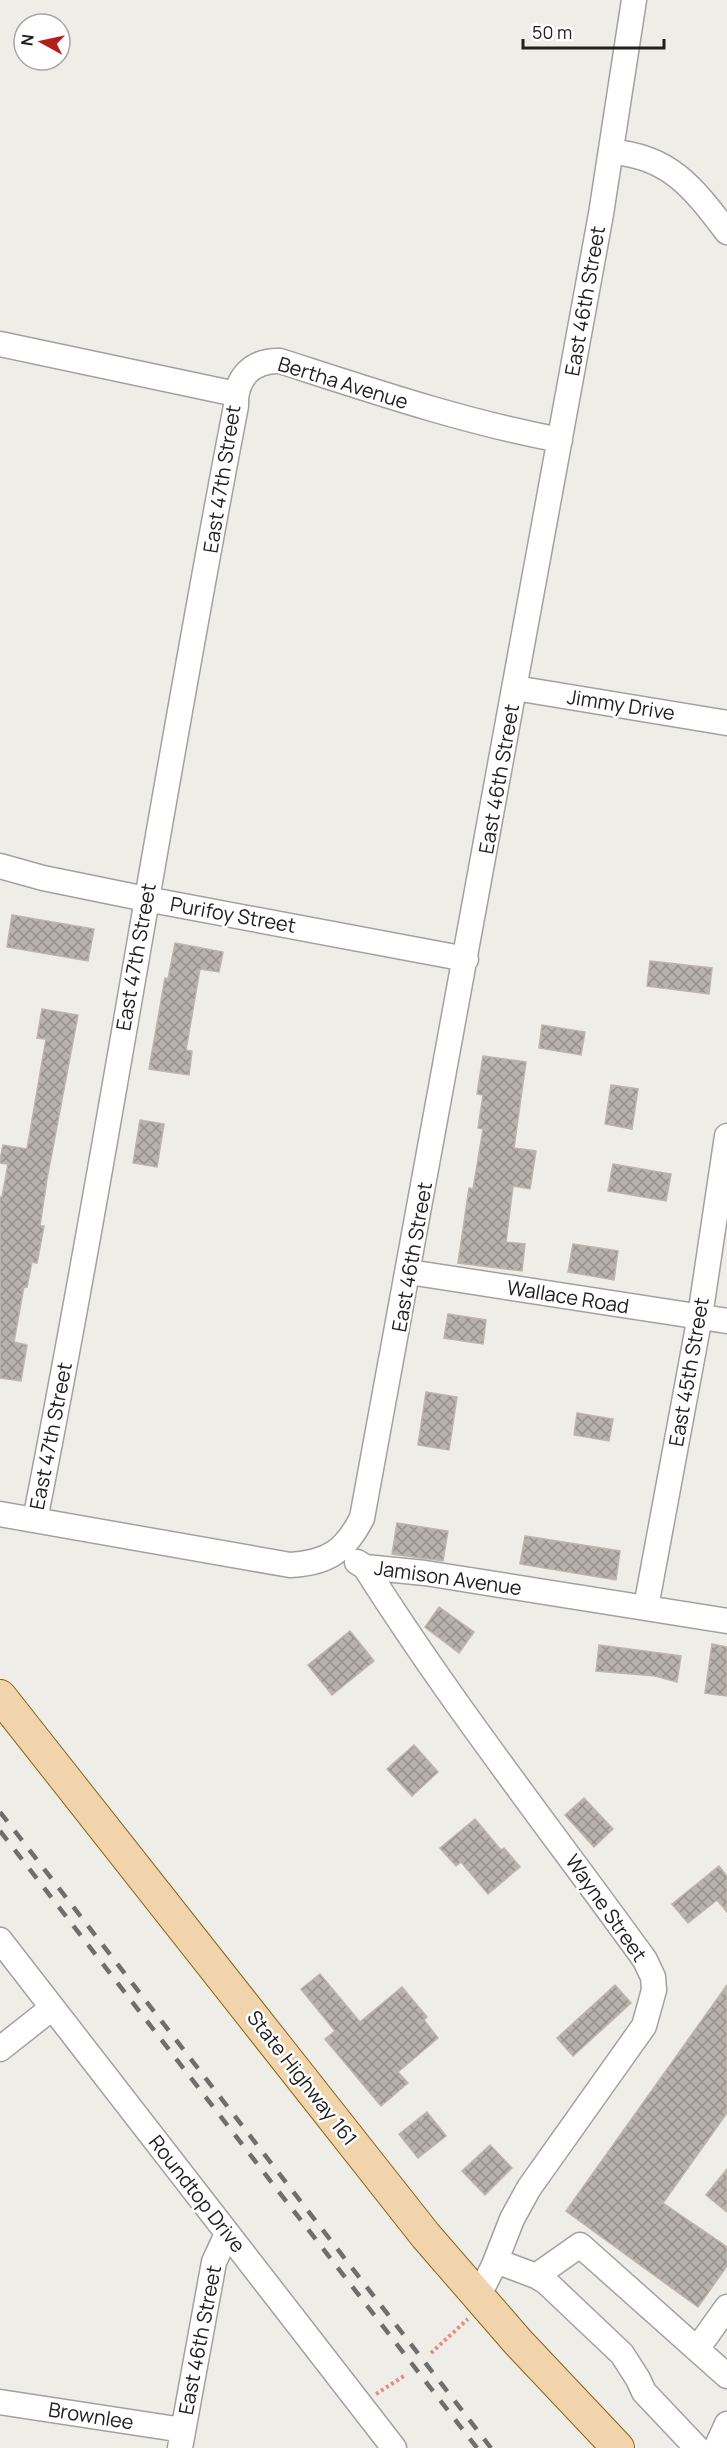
<svg xmlns="http://www.w3.org/2000/svg" width="727" height="2448" viewBox="0 0 727 2448" font-family="Manrope,sans-serif">
	<style>
		.building { fill: url(#building-cross-hatch); stroke: #bfb4ab; stroke-width: 1.5 }
		.lines { fill: none; stroke-linecap: round; stroke-linejoin: round }
		.minor-casing { stroke: #a1a1a1; stroke-width: 27 }
		.major-casing { stroke: #896413; stroke-width: 34 }
		.path { stroke: #e98c7f; stroke-width: 4; stroke-dasharray: 3 3; stroke-linecap: butt }
		.minor { stroke: #fff; stroke-width: 24 }
		.major { stroke: #f1d4ab; stroke-width: 32 }
		.rail { stroke: #6e6e6e; stroke-width: 4.5; stroke-dasharray: 12 12; stroke-linecap: butt }
		.labels { text-anchor: middle; stroke-width: 5; stroke-linejoin: round; paint-order: stroke }
		.street-label { font-size: 20px; fill: #202020; stroke: #fff }
	</style>
	<defs>
		<pattern id="building-cross-hatch" width="8" height="8" patternUnits="userSpaceOnUse" patternTransform="scale(1.5)"><rect width="8" height="8" fill="#b8b2ad"/><path d="M0 0l8 8M0 8l8-8" fill="none" stroke="#95908c"/></pattern>
	</defs>
	<rect width="100%" height="100%" fill="#efede7"/>
	<path class="building" d="M12,915L94,929L88,961L7,947Z
		M175,943L223,952L219,972L200,969L186,1050L192,1051L189,1075L149,1069L165,978L168,979Z
		M650,961L712,968L709,994L647,986Z
		M42,1009L78,1015L47,1179L40,1226H44L37,1263L32,1262L27,1287L24,1286L14,1342L27,1345L21,1381L0,1378V1197H2L8,1164L0,1163V1160L3,1145L27,1149L46,1039L37,1038Z
		M542,1025L585,1032L581,1055L539,1048Z
		M483,1056L526,1062L514,1148L536,1151L530,1189L513,1186L506,1242L525,1244L522,1271L458,1263L469,1188L473,1189L483,1129L478,1128L483,1095L477,1094Z
		M611,1085L638,1089L632,1129L605,1124Z
		M140,1120L164,1124L157,1167L133,1163Z
		M613,1164L671,1174L666,1201L608,1191Z
		M573,1244L618,1251L614,1280L568,1272Z
		M448,1314L486,1320L483,1344L444,1338Z
		M426,1392L457,1397L449,1450L418,1445Z
		M577,1413L613,1419L609,1441L574,1435Z
		M397,1523L448,1531L443,1561L392,1554Z
		M525,1536L620,1551L616,1580L520,1564Z
		M439,1607L474,1632L459,1653L425,1627Z
		M350,1631L374,1661L332,1695L308,1665Z
		M712,1644L727,1647V1696L705,1693Z
		M599,1645L681,1656L677,1682L655,1676L596,1671Z
		M414,1745L438,1772L412,1796L387,1769Z
		M584,1798L613,1829L594,1847L565,1815Z
		M475,1819L501,1850L504,1848L520,1867L488,1894L461,1862L456,1866L440,1848Z
		M719,1866L727,1876V1912L717,1900L688,1923L672,1904Z
		M320,1974L360,2022L402,1987L427,2017L424,2020L438,2038L398,2072L408,2083L381,2106L325,2039L335,2031L301,1989Z
		M615,1985L631,2003L573,2056L557,2038Z
		M727,1985V2113L663,2203L727,2247V2266L698,2307L566,2211Z
		M427,2112L446,2136L418,2158L399,2134Z
		M490,2145L512,2168L485,2195L462,2171Z
		M727,2169V2212L706,2195Z"/>
	<g class="lines">
		<defs>
			<path id="minor" d="M612,152C670,156 694,189 727,232
				M0,344L236,394
				M515,688L727,723
				M0,866L43,878L146,899L466,959
				M409,1272L727,1321
				M0,1514L290,1565C328,1563 345,1551 362,1518L601,214L634,0
				M35,1520C108,1150 164,777 236,406C235,378 252,360 280,361C373,391 464,422 560,440
				M357,1562L365,1567L425,1573L727,1621
				M365,1567C451,1703 551,1830 645,1960L653,1977L654,1990L644,2026L529,2188L512,2219L494,2265L478,2297
				M646,1607L700,1316L727,1136
				M0,1940L394,2448
				M0,2049L52,2008
				M496,2261L536,2276L546,2282L622,2354L638,2379L644,2392L697,2448
				M536,2276L580,2245L727,2376
				M697,2349L727,2307
				M0,2402L183,2430
				M180,2448L214,2262L227,2234
				M716,2448L727,2424"/>
			<path id="major" d="M0,1696L426,2236L518,2342L618,2448"/>
		</defs>
		<use href="#minor" class="minor-casing"/>
		<use href="#major" class="major-casing"/>
		<path class="path" d="M431,2353L468,2319
			M376,2394L404,2376"/>
		<use href="#minor" class="minor"/>
		<use href="#major" class="major"/>
		<path class="rail" d="M0,1812L491,2448
			M0,1831L477,2448"/>
	</g>
	<g class="labels">
		<g class="street-label">
			<text transform="translate(585 301) rotate(-80)" y="7">East 46th Street</text>
			<text transform="translate(343 383) rotate(17)" y="7">Bertha Avenue</text>
			<text transform="translate(222 479) rotate(-81)" y="7">East 47th Street</text>
			<text transform="translate(621 705) rotate(9)" y="7">Jimmy Drive</text>
			<text transform="translate(499 779) rotate(-80)" y="7">East 46th Street</text>
			<text transform="translate(233 915) rotate(10)" y="7">Purifoy Street</text>
			<text transform="translate(136 957) rotate(-80)" y="7">East 47th Street</text>
			<text transform="translate(412 1257) rotate(-80)" y="7">East 46th Street</text>
			<text transform="translate(568 1297) rotate(9)" y="7">Wallace Road</text>
			<text transform="translate(689 1372) rotate(-80)" y="7">East 45th Street</text>
			<text transform="translate(51 1436) rotate(-79)" y="7">East 47th Street</text>
			<text transform="translate(448 1578) rotate(8)" y="7">Jamison Avenue</text>
			<text transform="translate(606 1908) rotate(55)" y="7">Wayne Street</text>
			<text transform="translate(302 2078) rotate(52)" y="7">State Highway 161</text>
			<text transform="translate(197 2194) rotate(52)" y="7">Roundtop Drive</text>
			<text transform="translate(200 2340) rotate(-79)" y="7">East 46th Street</text>
			<text transform="translate(91 2416) rotate(9)" y="7">Brownlee</text>
		</g>
	</g>
	<g transform="translate(42 42) rotate(278)"><circle r="28" fill="#ffffff" stroke="#a6a6a6" stroke-width="1.5"/>
	<path d="M0-4.5L10 22L0 15L-10 22Z" fill="#b61c19"/>
	<text y="-9" font-size="16" font-weight="bold" text-anchor="middle" fill="#202020">N</text>
	</g>
	<path d="M523 39v9h141v-9" fill="none" stroke="#202020" stroke-width="3"/>
	<text x="532" y="39" font-size="18" fill="#202020" stroke="#ffffff" stroke-width="4.5" paint-order="stroke">50 m</text>
</svg>
